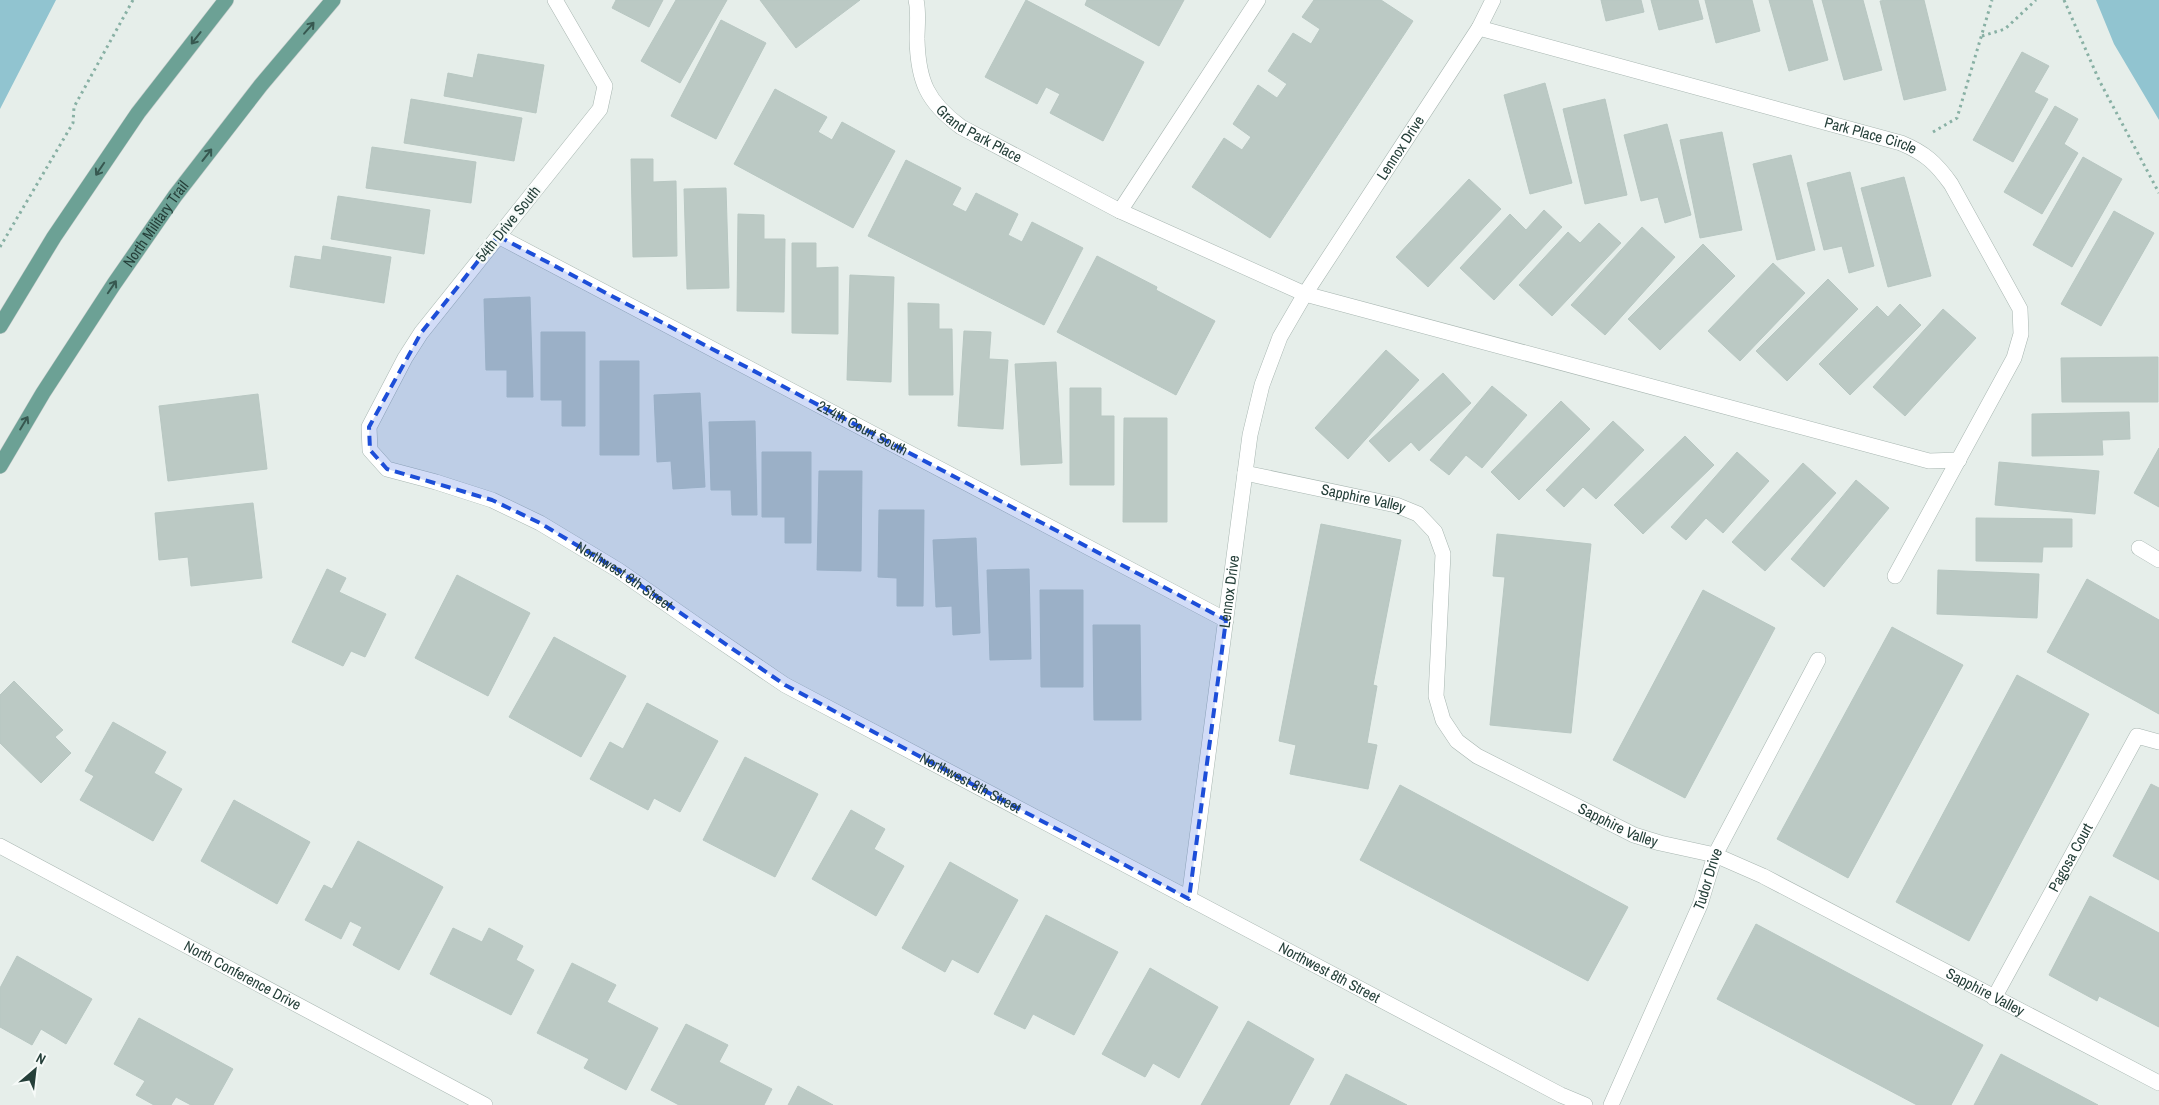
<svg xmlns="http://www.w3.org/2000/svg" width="2159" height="1105" viewBox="0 0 2159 1105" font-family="'Archivo Narrow',sans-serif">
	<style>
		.water { fill: #91c4d0 }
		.building { fill: #bbc9c4; stroke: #b8c7c2 }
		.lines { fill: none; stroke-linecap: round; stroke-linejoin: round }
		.minor-casing { stroke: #a8b6b1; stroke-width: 16 }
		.major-casing { stroke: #c2c9c8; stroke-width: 16 }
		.path { stroke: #88b0a4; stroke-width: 3; stroke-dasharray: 2.5 4; stroke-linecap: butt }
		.minor { stroke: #fff; stroke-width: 15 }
		.major { stroke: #6ca195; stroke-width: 15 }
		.oneway { stroke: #375850 }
		.marked { fill: #1d4ed8; fill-opacity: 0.2; stroke: #1d4ed8; stroke-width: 4; stroke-dasharray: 10 6; stroke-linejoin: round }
		.labels { text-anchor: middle; stroke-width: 4.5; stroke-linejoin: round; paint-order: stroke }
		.street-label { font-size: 15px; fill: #253f39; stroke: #f6faf8 }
	</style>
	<rect width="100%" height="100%" fill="#e6eeea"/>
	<path class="water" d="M0,0H56L0,109Z
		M2096,0H2159V120L2114,44Z"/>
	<path class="building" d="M616,0H663L649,27L612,8Z
		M676,0H727L680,83L641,61Z
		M760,0H860L796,48Z
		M1026,0L1144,62L1103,141L1050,113L1060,94L1046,87L1037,104L985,77Z
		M1087,0H1184L1159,46L1085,5Z
		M1314,0H1381L1413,21L1270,238L1192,187L1224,138L1242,150L1251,137L1233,124L1258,85L1277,98L1287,84L1268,71L1293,33L1311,44L1320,29L1302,17Z
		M1601,0H1641L1644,12L1606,21Z
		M1651,0H1698L1703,19L1659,30Z
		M1705,0H1752L1760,31L1716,43Z
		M1769,0H1812L1828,60L1789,71Z
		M1822,0H1863L1882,70L1844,80Z
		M1886,0H1924L1946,90L1904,100L1880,1Z
		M721,20L766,43L716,139L671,116Z
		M2022,52L2049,66L2034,92L2048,99L2013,162L1973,140Z
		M478,54L544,65L536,113L444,96L448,73L473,78Z
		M1545,83L1572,183L1530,194L1504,95Z
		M775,89L827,117L818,132L832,140L842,122L895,151L853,228L734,164Z
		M411,99L522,118L514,161L404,143Z
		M1605,99L1627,195L1585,204L1563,109Z
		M2055,106L2078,119L2064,144L2078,153L2042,214L2004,192Z
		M1667,124L1691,215L1665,223L1658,197L1641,201L1624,135Z
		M1722,132L1742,230L1700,238L1680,140Z
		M372,147L476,162L471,203L366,188Z
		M1791,155L1815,250L1777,260L1753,164Z
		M2083,157L2122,179L2072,267L2033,245Z
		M631,159H653V182L676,181L677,256L633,257Z
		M906,160L961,188L952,205L966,212L976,193L1018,214L1008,235L1022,242L1032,222L1083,248L1044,325L868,236Z
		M1850,172L1874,266L1849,273L1842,246L1824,250L1807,183Z
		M1904,177L1931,276L1888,287L1861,188Z
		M1469,179L1501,209L1428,287L1396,257Z
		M726,188L729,288L687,289L684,189Z
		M338,196L430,210L424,254L331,239Z
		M1544,210L1562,227L1494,300L1460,268L1510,214L1526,230Z
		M2114,211L2154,233L2101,326L2061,304Z
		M738,214L764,215V239H785L784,312L737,311Z
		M1599,223L1621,243L1552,316L1519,285L1568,232L1580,243Z
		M1642,227L1675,257L1605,335L1571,305Z
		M792,243H816V268L838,267V334L792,333Z
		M1703,244L1735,276L1660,350L1628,319Z
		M323,246L391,257L384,303L290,287L295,256L321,260Z
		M1097,256L1157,287L1156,290L1215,321L1176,395L1057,332Z
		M1773,263L1805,293L1740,361L1708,331Z
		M850,275L894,277L891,382L847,380Z
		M1828,279L1858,309L1787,381L1756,351Z
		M530,297L533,397H507V370H486L484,299Z
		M908,303L939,304V329H952L953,395H909Z
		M1900,304L1921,325L1850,395L1819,364L1877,306L1888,317Z
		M1943,309L1976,338L1905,416L1873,387Z
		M964,331L991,332L989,359L1008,360L1003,429L958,426Z
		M541,332H585V426H562V400H541Z
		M1386,350L1419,380L1348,459L1315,428Z
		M2158,357V402H2062L2061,358Z
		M600,361H639V455H600Z
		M1056,362L1062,463L1021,465L1015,364Z
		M1443,373L1471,403L1419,451L1411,442L1389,462L1369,441Z
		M1492,386L1527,415L1482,468L1466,455L1449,475L1430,460Z
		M1070,388H1101V416H1114V485H1070Z
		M700,393L705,487L673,489L671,461L657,462L654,395Z
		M258,394L267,469L168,481L159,406Z
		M1561,401L1590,429L1519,500L1491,472Z
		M2129,412L2130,439L2102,440L2103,455L2032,456V414Z
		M1124,418H1167V522H1123Z
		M755,421L757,515H732L731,490H711L709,422Z
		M1613,421L1644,450L1596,499L1583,487L1564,507L1546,490Z
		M1685,436L1714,465L1643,534L1614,505Z
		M2159,448V507L2134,493Z
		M762,452H811V543H785V517H762Z
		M1737,452L1769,481L1723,533L1706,518L1686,540L1671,527Z
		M1999,462L2099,471L2095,514L1995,505Z
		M1803,463L1836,493L1765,571L1732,542Z
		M819,471H862L861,571L817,570Z
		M1856,480L1889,508L1824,587L1791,559Z
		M253,503L262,578L191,586L188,557L159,560L155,513Z
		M879,510H924L923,606H897V578L878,577Z
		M1976,518L2072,519V547H2043L2042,562L1976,561Z
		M1321,524L1401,540L1373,685L1377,686L1367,743L1377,745L1368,789L1290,774L1296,745L1279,741Z
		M1497,534L1591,544L1571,733L1490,725L1505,577L1493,576Z
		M976,538L980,633L953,635L952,606L936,607L933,540Z
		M327,569L346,578L339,592L386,614L365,657L351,651L343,666L292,642Z
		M1029,569L1031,659L990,660L987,570Z
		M1938,570L2039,574L2037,618L1937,614Z
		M457,575L530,613L488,696L415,658Z
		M2087,579L2159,620V714L2047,652Z
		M1040,590H1083V687H1041Z
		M1703,590L1775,628L1685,798L1613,760Z
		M1093,625H1140L1141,720H1094Z
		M1892,627L1963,665L1848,878L1777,839Z
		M554,637L626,676L581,757L509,717Z
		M2017,675L2089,714L1969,941L1896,902Z
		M14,681L63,730L55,737L71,753L41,783L0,743V695Z
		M647,703L718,741L680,812L654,798L648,810L590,779L610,742L623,749Z
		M113,722L166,752L154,773L182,789L153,841L80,800L94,776L85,771Z
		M745,757L818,794L775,877L703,840Z
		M2151,784L2159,788V880L2113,856Z
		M1400,785L1628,907L1588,981L1360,860Z
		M234,800L310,842L277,904L201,861Z
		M851,810L885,829L874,849L904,866L876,916L812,879Z
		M358,841L443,887L399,970L353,945L362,927L350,921L341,939L305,920L324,885L332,889Z
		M950,862L1018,900L978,973L952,959L945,972L902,948Z
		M2090,896L2159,933V1027L2099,996L2097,1001L2049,975Z
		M1046,915L1118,952L1074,1035L1033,1014L1025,1029L994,1014Z
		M1756,924L1983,1045L1951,1105H1917L1717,999Z
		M453,928L482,942L489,928L523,946L516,960L534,970L511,1015L430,974Z
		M17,956L92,999L66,1044L41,1029L32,1045L0,1027V988Z
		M572,963L616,985L607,1002L658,1028L626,1090L584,1068L589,1059L537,1033Z
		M1150,968L1218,1007L1179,1078L1153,1063L1145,1077L1102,1054Z
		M139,1018L233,1069L213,1105H191L176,1097L171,1105H154L136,1095L145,1081L114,1064Z
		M1248,1021L1314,1059L1289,1105H1201Z
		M686,1024L728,1045L719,1062L772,1089L764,1105H679L651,1090Z
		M2001,1054L2098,1105H1974Z
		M1346,1074L1407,1105H1330Z
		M798,1086L833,1105H788Z"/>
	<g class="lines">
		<defs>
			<g id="minor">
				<path id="s1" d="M555,0L605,86L600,109L421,333L405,358L369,427L370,450L387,469L436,482L492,500L540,523L618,570L701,628L785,685L1561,1095L1585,1105"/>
				<path id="s2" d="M916,0C919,12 917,26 917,39C918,81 927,102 961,127L1120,211L1305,294L1929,461L1959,460"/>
				<path id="s3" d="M1479,28L1901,143C1925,153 1936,163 1951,184L2020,309L2021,334L2014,358L1895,576"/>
				<path d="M1120,211L1258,0"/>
				<path id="s4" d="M498,236L1226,620"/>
				<path id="s5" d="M1245,473L1396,505L1418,514L1435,532L1443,554L1436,696L1443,720L1457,741L1477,756L1634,835L1660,843L1715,855L1763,876L2159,1083"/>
				<path d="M2139,548L2159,560"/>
				<path id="s6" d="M0,846L485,1105"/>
				<path id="s7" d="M1189,899L1250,435L1262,385L1280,337L1305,294L1479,28L1493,0"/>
				<path id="s8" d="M1994,998L2137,736L2159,742"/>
				<path id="s9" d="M1611,1105L1700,905L1715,855L1818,660"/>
			</g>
			<g id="major">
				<path d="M0,326L54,237L138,113L226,0"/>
				<path id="s10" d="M0,466L43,393L114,284L175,196L261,85L333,0"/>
			</g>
		</defs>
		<use href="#minor" class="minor-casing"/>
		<use href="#major" class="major-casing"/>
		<path class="path" d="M2064,0L2099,80L2159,193
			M1982,36L2005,29L2036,0
			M1933,132L1957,118L1992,0
			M0,247L73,123L74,107L133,0"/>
		<use href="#minor" class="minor"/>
		<use href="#major" class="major"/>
	</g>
	<defs><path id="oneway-shaft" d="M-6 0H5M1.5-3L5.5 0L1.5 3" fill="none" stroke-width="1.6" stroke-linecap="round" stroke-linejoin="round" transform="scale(1.25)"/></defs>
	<g class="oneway">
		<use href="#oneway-shaft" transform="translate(309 28) rotate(-49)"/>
		<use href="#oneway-shaft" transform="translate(196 38) rotate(128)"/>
		<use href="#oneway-shaft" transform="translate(207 155) rotate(-52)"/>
		<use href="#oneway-shaft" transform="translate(100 169) rotate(124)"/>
		<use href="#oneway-shaft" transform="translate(112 287) rotate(-56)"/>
		<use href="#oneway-shaft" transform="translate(24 423) rotate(-59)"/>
	</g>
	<path class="marked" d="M498,236L1226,620L1189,899L785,685L618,570L540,523L492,500L387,469L370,450L369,427L421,333Z"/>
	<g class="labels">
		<g class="street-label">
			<text dy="5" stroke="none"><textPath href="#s2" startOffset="161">Grand Park Place</textPath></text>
			<text dy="5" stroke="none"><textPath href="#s3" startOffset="406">Park Place Circle</textPath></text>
			<text dy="5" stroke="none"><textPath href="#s7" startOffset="795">Lennox Drive</textPath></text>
			<text transform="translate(508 224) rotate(-51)" y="5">54th Drive South</text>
			<text dy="5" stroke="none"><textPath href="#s10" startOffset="288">North Military Trail</textPath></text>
			<text dy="5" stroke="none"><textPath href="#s4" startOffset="412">214th Court South</textPath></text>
			<text dy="5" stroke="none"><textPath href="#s5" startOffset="121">Sapphire Valley</textPath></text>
			<text dy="5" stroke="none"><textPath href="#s1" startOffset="828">Northwest 8th Street</textPath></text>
			<text dy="5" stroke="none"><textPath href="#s7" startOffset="310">Lennox Drive</textPath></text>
			<text dy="5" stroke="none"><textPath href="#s1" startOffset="1232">Northwest 8th Street</textPath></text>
			<text dy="5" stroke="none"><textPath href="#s5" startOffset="601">Sapphire Valley</textPath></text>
			<text dy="5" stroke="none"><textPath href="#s8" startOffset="160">Pagosa Court</textPath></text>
			<text dy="5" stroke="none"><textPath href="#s9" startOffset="246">Tudor Drive</textPath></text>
			<text dy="5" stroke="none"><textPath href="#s1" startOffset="1638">Northwest 8th Street</textPath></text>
			<text dy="5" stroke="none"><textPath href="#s6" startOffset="275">North Conference Drive</textPath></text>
			<text dy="5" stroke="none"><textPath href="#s5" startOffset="1006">Sapphire Valley</textPath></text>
		</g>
	</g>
	<g transform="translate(35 1070) rotate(28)" stroke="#f6faf8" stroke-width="4" paint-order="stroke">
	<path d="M0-4L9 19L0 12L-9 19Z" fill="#253f39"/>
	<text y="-8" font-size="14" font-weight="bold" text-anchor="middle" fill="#253f39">N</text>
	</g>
</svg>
